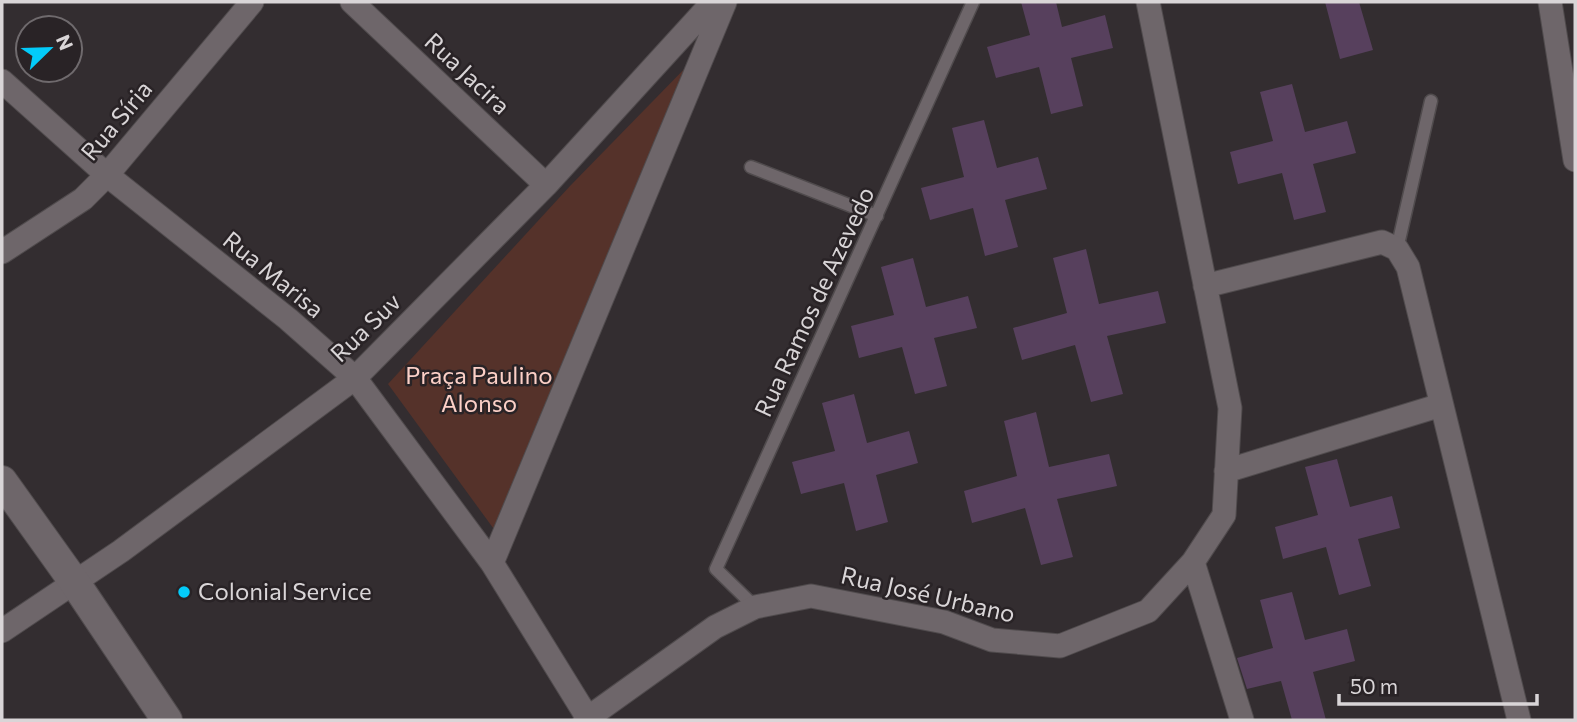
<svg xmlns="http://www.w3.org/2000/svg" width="1577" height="722" viewBox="0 0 1577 722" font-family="Commissioner,sans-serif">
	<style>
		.green { fill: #55322a }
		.building { fill: #57405d }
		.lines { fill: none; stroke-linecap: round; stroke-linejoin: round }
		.service-casing { stroke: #504b4d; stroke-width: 15 }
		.minor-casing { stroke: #504b4d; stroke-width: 25 }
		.tertiary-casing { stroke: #504b4d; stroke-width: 32 }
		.service { stroke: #6e666a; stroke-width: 12 }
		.minor { stroke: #6e666a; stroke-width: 23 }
		.tertiary { stroke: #6e666a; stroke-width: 30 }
		.poi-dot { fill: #03cbf9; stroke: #292326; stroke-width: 2.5 }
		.labels { text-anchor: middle; stroke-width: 5; stroke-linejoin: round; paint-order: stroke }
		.street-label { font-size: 24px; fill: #d9d5d7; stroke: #292326 }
		.park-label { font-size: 24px; fill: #fcd0c7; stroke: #292326 }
		.poi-label { font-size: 24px; fill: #d9d5d7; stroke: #292326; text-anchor: start }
	</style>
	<rect width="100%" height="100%" fill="#332d30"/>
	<path class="green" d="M693,60L496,532L388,384L570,186Z"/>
	<path class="building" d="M1021,2H1056L1062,27L1105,15L1113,48L1071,58L1083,106L1051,114L1039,67L996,78L987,47L1030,35Z
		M1325,2H1359L1373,50L1340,59Z
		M1292,84L1305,132L1347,121L1356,153L1313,164L1326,212L1294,220L1282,173L1238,184L1230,152L1273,141L1260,92Z
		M984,120L997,168L1038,157L1047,189L1005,200L1018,247L985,256L973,208L930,220L921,188L964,177L952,128Z
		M1086,249L1099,304L1158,291L1166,323L1107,336L1123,394L1091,402L1075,345L1022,360L1013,328L1067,313L1053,258Z
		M913,258L926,307L968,296L977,328L934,338L947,386L915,394L902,347L859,358L851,326L894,315L881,267Z
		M854,394L867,443L909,431L918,463L876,475L888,522L856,531L844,483L801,494L792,462L835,451L822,403Z
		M1036,412L1049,467L1109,454L1117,486L1057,499L1073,557L1041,565L1025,508L972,523L964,491L1017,476L1004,421Z
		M1337,459L1350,507L1392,496L1400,528L1358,539L1371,586L1339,595L1326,547L1283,559L1275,527L1318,515L1305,467Z
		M1292,592L1305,640L1347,629L1355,661L1313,672L1326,720H1292L1281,681L1247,689L1237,658L1273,648L1260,600Z"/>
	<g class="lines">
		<defs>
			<path id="service" d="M751,167L877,216
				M1397,249L1431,101
				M755,607L716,569L973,2"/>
			<path id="minor" d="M352,2L546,185
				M1550,2L1575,160
				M2,81L107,175L288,319L355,378L492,563L589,720
				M2,252L83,199L107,175L252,2
				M1205,286L1382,242L1397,249L1408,267L1519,720
				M1226,471L1441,405
				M1193,562L1242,720
				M492,563L725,2
				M2,631L121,551L355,378L546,185L713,2
				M585,720L715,627L755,607L811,596L944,622L992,640L1060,646L1148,611L1193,562L1224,515L1230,408L1148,2"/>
			<path id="tertiary" d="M2,481L75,583L167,720"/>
		</defs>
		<use href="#service" class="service-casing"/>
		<use href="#minor" class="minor-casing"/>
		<use href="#tertiary" class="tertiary-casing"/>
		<use href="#service" class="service"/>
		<use href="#minor" class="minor"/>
		<use href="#tertiary" class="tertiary"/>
	</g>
	<circle class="poi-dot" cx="184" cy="592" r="7"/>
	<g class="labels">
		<g class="street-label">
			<text transform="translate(467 74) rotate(43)" y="8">Rua Jacira</text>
			<text transform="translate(117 121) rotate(-50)" y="8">Rua Síria</text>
			<text transform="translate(273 275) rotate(39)" y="8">Rua Marisa</text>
			<text transform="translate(815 302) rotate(-65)" y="8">Rua Ramos de Azevedo</text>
			<text transform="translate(366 328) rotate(-44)" y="8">Rua Suv</text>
			<text transform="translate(928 595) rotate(13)" y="8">Rua José Urbano</text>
		</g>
		<g class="park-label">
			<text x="479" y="384">Praça Paulino<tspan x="479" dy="28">Alonso</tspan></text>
		</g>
		<g class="poi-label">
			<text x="198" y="600">Colonial Service</text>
		</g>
	</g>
	<rect width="1577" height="722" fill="none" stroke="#d9d5d7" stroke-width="7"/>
	<g transform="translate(49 49) rotate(67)"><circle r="33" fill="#292326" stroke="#6f6a6d" stroke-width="2"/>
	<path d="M0-5L12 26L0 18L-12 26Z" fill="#03cbf9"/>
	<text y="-10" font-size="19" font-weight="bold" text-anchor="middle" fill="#d9d5d7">N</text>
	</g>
	<path d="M1339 694v10h198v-10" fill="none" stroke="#d9d5d7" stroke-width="3.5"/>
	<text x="1350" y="694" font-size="21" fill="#d9d5d7" stroke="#292326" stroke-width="5" paint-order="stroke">50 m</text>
</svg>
